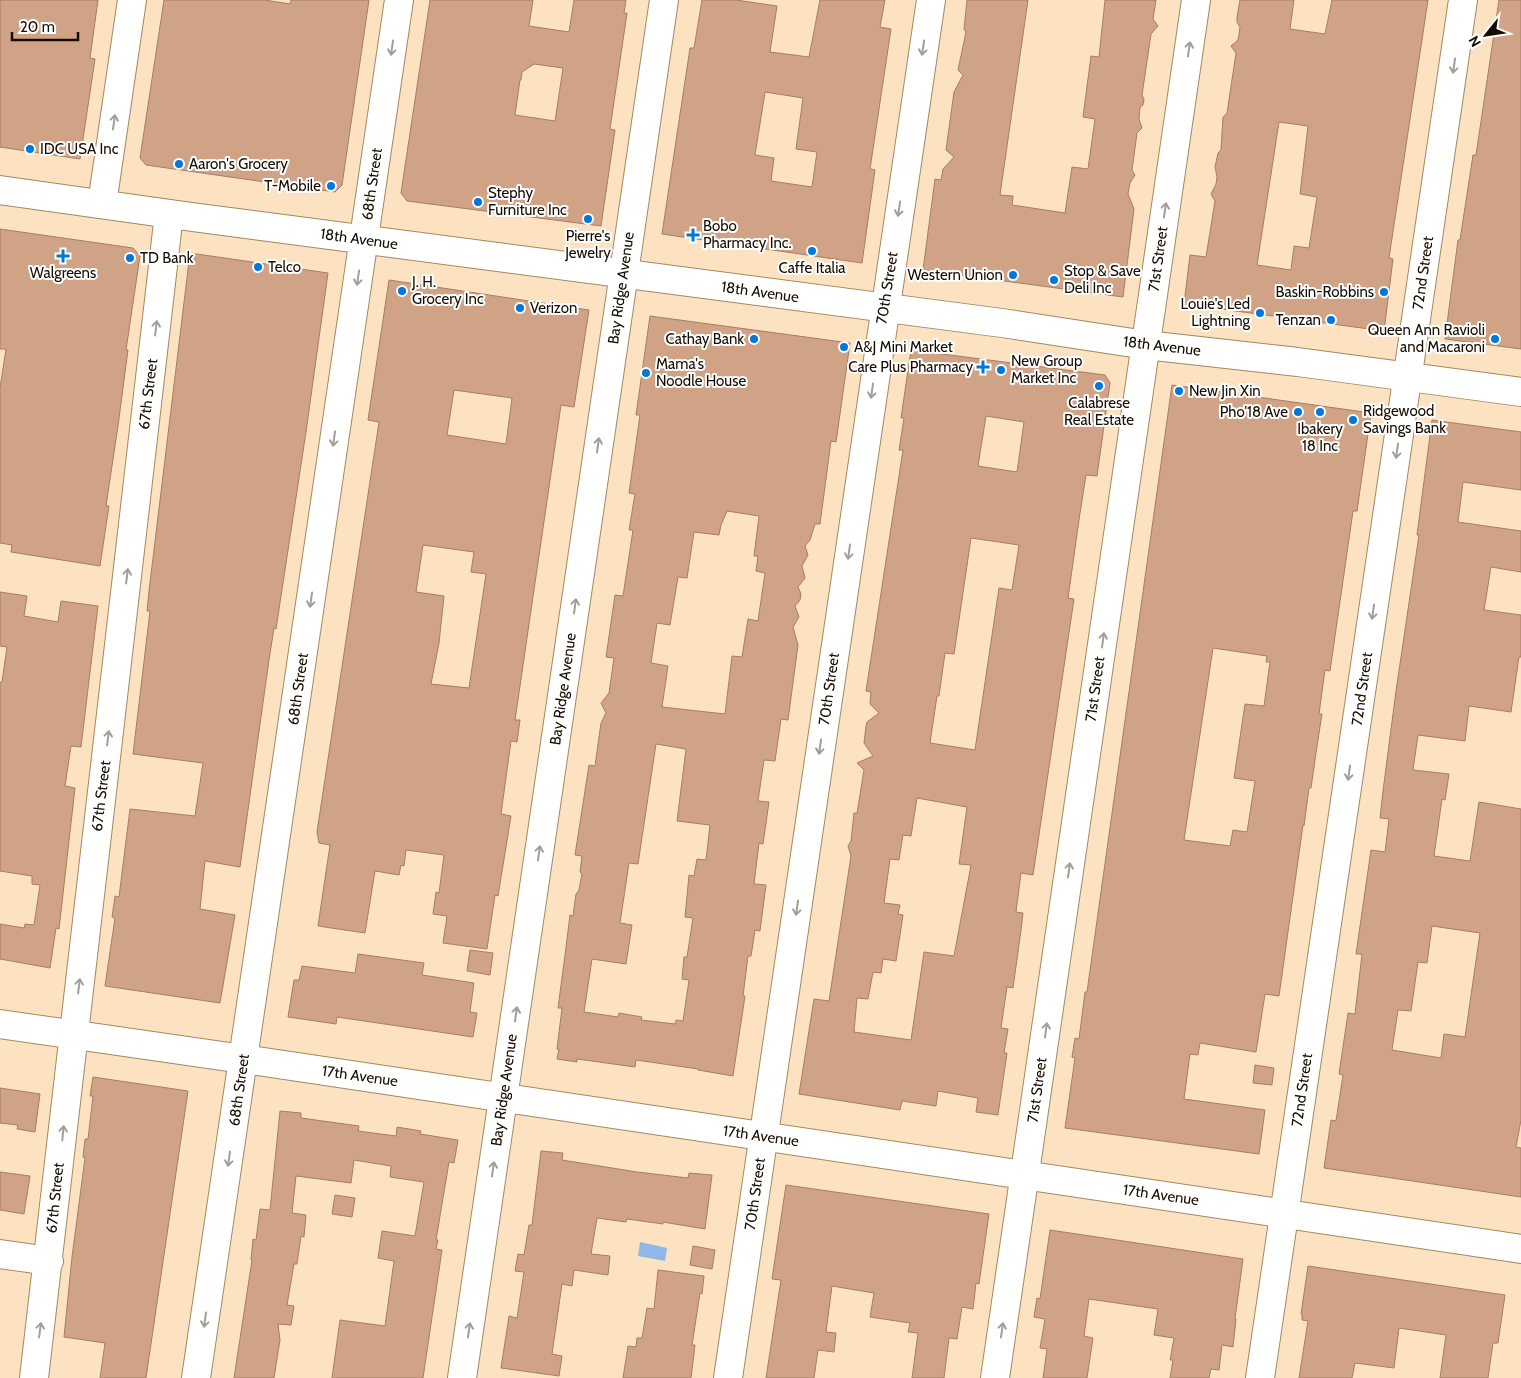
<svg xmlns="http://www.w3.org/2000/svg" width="1521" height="1378" viewBox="0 0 1521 1378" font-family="Cabin,sans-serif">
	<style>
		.water { fill: #90b7e7 }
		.building { fill: #d0a386; stroke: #a87d61; fill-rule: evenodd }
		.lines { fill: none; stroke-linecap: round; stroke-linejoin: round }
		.minor-casing { stroke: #a6875f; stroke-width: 30 }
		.minor { stroke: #fff; stroke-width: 28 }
		.oneway { stroke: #a29e99 }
		.poi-dot { fill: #07d; stroke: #fff; stroke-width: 2 }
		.labels { text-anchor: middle; stroke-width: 4; stroke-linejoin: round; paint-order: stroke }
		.poi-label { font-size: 15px; fill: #170c01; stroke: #fff; text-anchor: start }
		.street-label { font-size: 15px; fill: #170c01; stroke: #fff }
	</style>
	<rect width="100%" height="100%" fill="#fce2c0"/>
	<path class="water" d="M640,1242L667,1248L665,1261L638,1256Z"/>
	<path class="building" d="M0,0H98L90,58L95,59L80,159L0,147Z
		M164,0H265L290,4L291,0H369L342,185L335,192L146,165L140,158Z
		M430,0H533L529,26L569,32L574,0H626L624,13H627L610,129L615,130L601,226L407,201L401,193ZM534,64L563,68L555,121L515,115L520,80H521L522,72Z
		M702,0H736L777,6L770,52L809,57L820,0H885L880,27L891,29L870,169L875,170L862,263L662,234L690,48H694ZM765,92L803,98L796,149L817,152L812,187L771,181L774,158L755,155Z
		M967,0H1028L1000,195L1013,196L1012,205L1065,213L1072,167L1088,169L1095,119L1083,117L1091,56L1099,57L1105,0H1156L1153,19L1158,26L1151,34L1142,95L1144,99L1143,105L1140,107L1139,119L1142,128L1137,133L1132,170L1135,175L1130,183L1128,194L1134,209L1123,297L923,270L935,179L941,180L943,169L954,157L946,150L954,92L963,75L958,70L966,32L964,29Z
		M1240,0H1294L1290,29L1325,34L1332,0H1428L1389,258L1393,259L1384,331L1184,304L1190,255L1206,257L1215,201L1211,194L1216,184L1217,177L1215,167L1218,153L1221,150L1223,117L1227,113L1236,53L1231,46L1238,40L1239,34L1240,27L1237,22V17ZM1279,122L1308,126L1300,194L1317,197L1309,248L1294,246L1291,270L1257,265Z
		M1499,0H1521V349L1445,339L1458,240H1460L1473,155H1476Z
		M0,229L133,248L140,256L126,350H128L118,426L106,506H109L100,566L11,552L12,545L0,543V388L6,349H0Z
		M190,253L328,273L306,432L276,629L274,628L269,660L240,867L205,861L200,909L235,915L220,1003L105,986L115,918L112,917L115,896L119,897L130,809L195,816L203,763L133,754L150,611H147L149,591Z
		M389,280L589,310L574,407L561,405L515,720H520L517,742L511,741L501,814L511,816L498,896L495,895L487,949L443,943L447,916L433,914L436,892L439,893L444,855L406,850L404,866L401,865L399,875L375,871L365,933L318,926L330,845L319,843L317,832L379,422L368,420ZM454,390L512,398L506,444L447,435ZM423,545L474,552L471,572L486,574L469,688L431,684L439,643L444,596L416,592Z
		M650,316L850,343L836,442L831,441L820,524H815L810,540L805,546L808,555L802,566L805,578L798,587L801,594L800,600L795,606L799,617L793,627L798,645L788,720L781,719L775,761L764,760L758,801L769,802L763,844L759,843L754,884L766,885L760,931L755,930L751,956H748L743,996H745L733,1076L698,1070V1069L636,1060L635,1067L577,1059V1062L557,1059L559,1049H557L562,1008H558L565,955L570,915L573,916L576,894L579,890L582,874L580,872L582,856L575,855L589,765L595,766L601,723L606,713L601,703L609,693L614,658L606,657L615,595L623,596L633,530H629L635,494L629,493L640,415H636ZM727,511L759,516L754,556H758L756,571L765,573L758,621L748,619L742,657L732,656L725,714L662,707L668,666L651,663L657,623L670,625L678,577L687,578L694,532L719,535L721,525ZM656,744L686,749L677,821L710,825L706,860L697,859L694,876L689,875L685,917L693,918L687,957H684L682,979L689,980L683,1021L676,1020L675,1024L641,1020L642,1017L619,1013L618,1017L584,1012L592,959L626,964L632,925L620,923L629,863L638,864Z
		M911,350L1105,375L1110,383L1097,476L1086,475L1080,513L1068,598L1074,599L1033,875L1021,873L1016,912L1023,913L1021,930L1013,988L1007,987L1001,1028L1008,1029L1004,1053H1007L998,1115L976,1112L978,1098L938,1091L936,1106L902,1101L900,1110L799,1094L814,999L829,1001L851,856L848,846L851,841L854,813H857L864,770L857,763L873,756L864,743L866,726L867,722L879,713L870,704L871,692L866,691L903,450H899L904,418H901ZM986,416L1024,422L1017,472L978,466ZM971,538L1019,545L1012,590L999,588L975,750L930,743L937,696H939L945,653L954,654ZM917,798L967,807L959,864L971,865L954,956L924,952L911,1040L854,1032L857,998L868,999L873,972L881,973L883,959L896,961L903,915L898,914L900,905L884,903L890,859L899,860L903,835L911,836Z
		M1172,385L1371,413L1357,511H1353L1330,671L1325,670L1319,714H1322L1317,746L1311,788H1309L1304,826L1303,825L1279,996L1265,994L1256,1052L1200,1043L1198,1055L1190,1054L1184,1099L1265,1110L1259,1154L1065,1128L1075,1058L1072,1057L1075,1038L1079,1039L1085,992H1087ZM1213,648L1267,656L1266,662H1270L1264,706L1245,704L1234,778L1255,781L1247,832L1233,830L1230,846L1184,840Z
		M1432,420L1521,432V490L1463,482L1458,522L1521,531V572L1491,567L1484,610L1521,615V657H1519L1511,712L1469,706L1465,741L1418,735L1413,770L1449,774L1445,800L1442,799L1434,856L1470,861L1479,802L1521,809V1120L1516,1147L1521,1148V1197L1324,1168L1331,1120L1336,1121L1343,1075L1339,1074L1348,1013L1355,1014L1362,954H1356L1371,850L1385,852L1389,819L1380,818L1383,791L1396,691L1419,535H1417ZM1432,926L1480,933L1465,1037L1444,1034L1441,1058L1392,1050L1398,1010L1411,1011L1418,962L1427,963Z
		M0,592L27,596L24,616L58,622L61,601L98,606L81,747L71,746L65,786L75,788L59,929L56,928L50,968L0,959V924L24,928L25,924L34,925L40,885L32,884V876L0,871V682H2L7,647L0,646Z
		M470,950L493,953L490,975L467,971Z
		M358,954L424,963L422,975L474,983L470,1012L477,1013L473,1037L337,1017L336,1024L288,1017L294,980H299L302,966L355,973Z
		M1255,1065L1274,1068L1272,1085L1253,1083Z
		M93,1077L188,1091L146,1378H100L105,1343L64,1337L72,1257L85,1158L83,1157L85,1139H88L93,1096H90Z
		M0,1088L40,1094L35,1132L17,1129L18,1125L0,1123Z
		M280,1111L301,1113V1118L359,1126L358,1131L396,1136L397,1127L421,1131L420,1134L458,1140L454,1163L449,1162L436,1240H438L436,1249L442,1250L423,1378H332L340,1320L385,1326L394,1261L378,1258L382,1231L415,1236L424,1182L390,1177L391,1166L354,1160L351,1183L296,1176L292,1213L306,1215L304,1237L301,1236L297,1264H294L287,1305L294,1306L291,1325L278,1324L280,1340L274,1378H234L252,1260H251L253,1239L256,1240L260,1209L270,1210Z
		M541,1151L563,1153L562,1160L637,1172L688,1178L689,1173L712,1175L705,1229L663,1222V1224L627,1219L626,1222L597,1218L591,1254L610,1256L608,1275L574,1270L572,1286L562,1284L552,1354L562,1356L559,1376L501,1368L509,1316L517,1318L524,1272L515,1271L518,1254L524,1255L529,1225H532Z
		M0,1172L30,1176L24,1214L0,1210Z
		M786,1185L989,1214L979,1284L976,1283L973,1309L962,1307L957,1339L949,1338L944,1378H912L918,1333L908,1332L910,1323L870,1317L874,1293L832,1286L826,1332L836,1333L834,1352L818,1350L814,1378H766L781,1280L772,1279Z
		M335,1195L355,1198L352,1217L332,1214Z
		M1050,1230L1243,1259L1235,1319H1236L1233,1347L1222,1345L1219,1370L1211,1369L1209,1378H1170L1173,1360H1170L1174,1338L1154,1335L1158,1309L1089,1299L1084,1336L1093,1338L1087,1378H1043L1047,1349L1040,1348L1045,1319L1034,1317L1037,1298L1040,1299Z
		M693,1246L715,1250L712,1269L690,1265Z
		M1308,1266L1505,1295L1498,1343H1493L1488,1378H1440L1446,1335L1399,1328L1394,1368L1355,1363L1352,1378H1299L1308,1321L1302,1320V1314H1301Z
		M658,1270L704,1276L702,1294L700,1293L692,1345H695L691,1378H623L628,1346L636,1347L637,1338H642L647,1308L654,1309Z"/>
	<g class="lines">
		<defs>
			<path id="minor" d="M0,190L192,217L1002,323L1146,345L1298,362L1521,392
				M102,204L132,0
				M0,1024L264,1062L1521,1249
				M0,1254L49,1261
				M34,1378L169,214
				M196,1378L399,0
				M462,1378L664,0
				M728,1378L931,0
				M995,1378L1196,0
				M1260,1378L1463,0"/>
		</defs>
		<use href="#minor" class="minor-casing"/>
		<use href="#minor" class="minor"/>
	</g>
	<defs><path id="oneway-shaft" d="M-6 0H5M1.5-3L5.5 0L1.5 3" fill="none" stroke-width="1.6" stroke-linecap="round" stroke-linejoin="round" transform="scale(1.25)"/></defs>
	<g class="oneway">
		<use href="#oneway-shaft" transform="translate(392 48) rotate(98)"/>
		<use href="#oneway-shaft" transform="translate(923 48) rotate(99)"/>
		<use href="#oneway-shaft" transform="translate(1189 49) rotate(-82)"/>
		<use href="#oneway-shaft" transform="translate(1454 66) rotate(98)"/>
		<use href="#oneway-shaft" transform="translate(114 122) rotate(-82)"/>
		<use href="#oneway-shaft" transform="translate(899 209) rotate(99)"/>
		<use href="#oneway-shaft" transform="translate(1165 210) rotate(-82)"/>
		<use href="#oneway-shaft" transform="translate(358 278) rotate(98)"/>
		<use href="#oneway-shaft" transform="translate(156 328) rotate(-83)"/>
		<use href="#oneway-shaft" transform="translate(872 391) rotate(98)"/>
		<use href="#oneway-shaft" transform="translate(334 439) rotate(98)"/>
		<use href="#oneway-shaft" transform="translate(598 445) rotate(-82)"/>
		<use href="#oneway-shaft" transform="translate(1397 451) rotate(98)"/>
		<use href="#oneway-shaft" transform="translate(849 552) rotate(98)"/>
		<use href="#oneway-shaft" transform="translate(127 576) rotate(-83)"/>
		<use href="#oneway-shaft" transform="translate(311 600) rotate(98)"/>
		<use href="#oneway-shaft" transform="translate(575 606) rotate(-82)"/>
		<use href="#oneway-shaft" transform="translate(1373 612) rotate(98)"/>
		<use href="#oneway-shaft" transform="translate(1103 640) rotate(-82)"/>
		<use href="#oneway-shaft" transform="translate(108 738) rotate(-83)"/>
		<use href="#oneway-shaft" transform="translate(820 747) rotate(98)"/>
		<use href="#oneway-shaft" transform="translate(1349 773) rotate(98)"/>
		<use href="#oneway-shaft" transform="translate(539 853) rotate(-82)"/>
		<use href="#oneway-shaft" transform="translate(1069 870) rotate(-82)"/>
		<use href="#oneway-shaft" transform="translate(797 908) rotate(98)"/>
		<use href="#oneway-shaft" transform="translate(79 986) rotate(-83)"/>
		<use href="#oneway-shaft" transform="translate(516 1014) rotate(-82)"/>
		<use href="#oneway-shaft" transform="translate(1046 1030) rotate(-82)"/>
		<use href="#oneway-shaft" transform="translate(63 1133) rotate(-84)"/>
		<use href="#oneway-shaft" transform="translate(229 1159) rotate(98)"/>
		<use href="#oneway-shaft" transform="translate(493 1169) rotate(-82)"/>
		<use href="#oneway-shaft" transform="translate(205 1320) rotate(98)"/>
		<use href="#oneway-shaft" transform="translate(40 1330) rotate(-83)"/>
		<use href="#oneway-shaft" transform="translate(469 1330) rotate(-82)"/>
		<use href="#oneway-shaft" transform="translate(1002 1330) rotate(-82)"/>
	</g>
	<g class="poi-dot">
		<circle cx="30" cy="149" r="5"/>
		<circle cx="179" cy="164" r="5"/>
		<circle cx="331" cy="186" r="5"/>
		<circle cx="478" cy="202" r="5"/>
		<circle cx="588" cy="219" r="5"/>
		<path d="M690.5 227.5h5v5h5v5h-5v5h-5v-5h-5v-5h5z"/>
		<circle cx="812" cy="251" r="5"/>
		<path d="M60.5 248.5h5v5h5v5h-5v5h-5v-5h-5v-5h5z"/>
		<circle cx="130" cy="258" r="5"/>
		<circle cx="258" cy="267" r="5"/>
		<circle cx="1013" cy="275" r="5"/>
		<circle cx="1054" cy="280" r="5"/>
		<circle cx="402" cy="291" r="5"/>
		<circle cx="1384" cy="292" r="5"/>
		<circle cx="520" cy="308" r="5"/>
		<circle cx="1260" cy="313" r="5"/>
		<circle cx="1331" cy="320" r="5"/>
		<circle cx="754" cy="339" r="5"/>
		<circle cx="1495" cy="339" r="5"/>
		<circle cx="844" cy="347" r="5"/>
		<path d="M980.5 359.5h5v5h5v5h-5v5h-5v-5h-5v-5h5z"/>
		<circle cx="1001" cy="370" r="5"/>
		<circle cx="646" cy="373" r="5"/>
		<circle cx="1099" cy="386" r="5"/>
		<circle cx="1179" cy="391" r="5"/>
		<circle cx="1298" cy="412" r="5"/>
		<circle cx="1320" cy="412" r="5"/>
		<circle cx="1353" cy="420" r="5"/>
	</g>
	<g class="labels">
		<g class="poi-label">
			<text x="40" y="154">IDC USA Inc</text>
			<text x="189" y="169">Aaron's Grocery</text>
			<text x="321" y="191" text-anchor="end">T-Mobile</text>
			<text x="488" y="198">Stephy<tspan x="488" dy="17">Furniture Inc</tspan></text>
			<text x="703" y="231">Bobo<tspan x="703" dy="17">Pharmacy Inc.</tspan></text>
			<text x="588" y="241" text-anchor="middle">Pierre's<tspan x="588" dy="17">Jewelry</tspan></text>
			<text x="140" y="263">TD Bank</text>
			<text x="268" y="272">Telco</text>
			<text x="812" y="273" text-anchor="middle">Caffe Italia</text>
			<text x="1064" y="276">Stop &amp; Save<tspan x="1064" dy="17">Deli Inc</tspan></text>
			<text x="63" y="278" text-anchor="middle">Walgreens</text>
			<text x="1003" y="280" text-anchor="end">Western Union</text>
			<text x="412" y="287">J. H.<tspan x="412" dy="17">Grocery Inc</tspan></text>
			<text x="1374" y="297" text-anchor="end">Baskin-Robbins</text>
			<text x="1250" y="309" text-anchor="end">Louie's Led<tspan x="1250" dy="17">Lightning</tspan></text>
			<text x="530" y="313">Verizon</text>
			<text x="1321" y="325" text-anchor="end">Tenzan</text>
			<text x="1485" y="335" text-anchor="end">Queen Ann Ravioli<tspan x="1485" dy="17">and Macaroni</tspan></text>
			<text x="744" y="344" text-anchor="end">Cathay Bank</text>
			<text x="854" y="352">A&amp;J Mini Market</text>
			<text x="1011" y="366">New Group<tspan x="1011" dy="17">Market Inc</tspan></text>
			<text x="656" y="369">Mama's<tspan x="656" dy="17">Noodle House</tspan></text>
			<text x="973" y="372" text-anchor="end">Care Plus Pharmacy</text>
			<text x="1189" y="396">New Jin Xin</text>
			<text x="1099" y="408" text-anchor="middle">Calabrese<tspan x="1099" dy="17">Real Estate</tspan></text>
			<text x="1363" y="416">Ridgewood<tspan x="1363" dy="17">Savings Bank</tspan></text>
			<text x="1288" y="417" text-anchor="end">Pho'18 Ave</text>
			<text x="1320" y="434" text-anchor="middle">Ibakery<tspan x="1320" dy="17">18 Inc</tspan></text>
		</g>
		<g class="street-label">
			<text transform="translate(372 184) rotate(-82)" y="5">68th Street</text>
			<text transform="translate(359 239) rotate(8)" y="5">18th Avenue</text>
			<text transform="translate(1158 259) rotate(-82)" y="5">71st Street</text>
			<text transform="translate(1423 273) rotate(-82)" y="5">72nd Street</text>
			<text transform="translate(621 288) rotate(-82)" y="5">Bay Ridge Avenue</text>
			<text transform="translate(887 288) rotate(-81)" y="5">70th Street</text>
			<text transform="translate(760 292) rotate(8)" y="5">18th Avenue</text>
			<text transform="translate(1162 346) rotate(7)" y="5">18th Avenue</text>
			<text transform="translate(148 394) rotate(-83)" y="5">67th Street</text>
			<text transform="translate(298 689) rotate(-82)" y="5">68th Street</text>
			<text transform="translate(563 689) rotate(-82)" y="5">Bay Ridge Avenue</text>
			<text transform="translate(829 689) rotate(-82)" y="5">70th Street</text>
			<text transform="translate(1095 689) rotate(-82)" y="5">71st Street</text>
			<text transform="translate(1362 689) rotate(-82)" y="5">72nd Street</text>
			<text transform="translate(101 796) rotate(-83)" y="5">67th Street</text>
			<text transform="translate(360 1076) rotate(8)" y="5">17th Avenue</text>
			<text transform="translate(239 1090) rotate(-82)" y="5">68th Street</text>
			<text transform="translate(504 1090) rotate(-82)" y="5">Bay Ridge Avenue</text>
			<text transform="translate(1037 1090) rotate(-82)" y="5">71st Street</text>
			<text transform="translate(1302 1090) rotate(-82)" y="5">72nd Street</text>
			<text transform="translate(761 1136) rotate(8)" y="5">17th Avenue</text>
			<text transform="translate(755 1194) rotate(-82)" y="5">70th Street</text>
			<text transform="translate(1161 1195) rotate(8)" y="5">17th Avenue</text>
			<text transform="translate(55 1198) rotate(-84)" y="5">67th Street</text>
		</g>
	</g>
	<g transform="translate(1486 35) rotate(240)" stroke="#ffffff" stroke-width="4" paint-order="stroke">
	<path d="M0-4L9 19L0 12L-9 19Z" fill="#170c01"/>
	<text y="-8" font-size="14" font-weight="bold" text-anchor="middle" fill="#170c01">N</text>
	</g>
	<path d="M12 32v8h66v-8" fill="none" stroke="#170c01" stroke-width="2.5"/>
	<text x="20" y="32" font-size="15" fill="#170c01" stroke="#ffffff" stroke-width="4" paint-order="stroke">20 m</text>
</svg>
